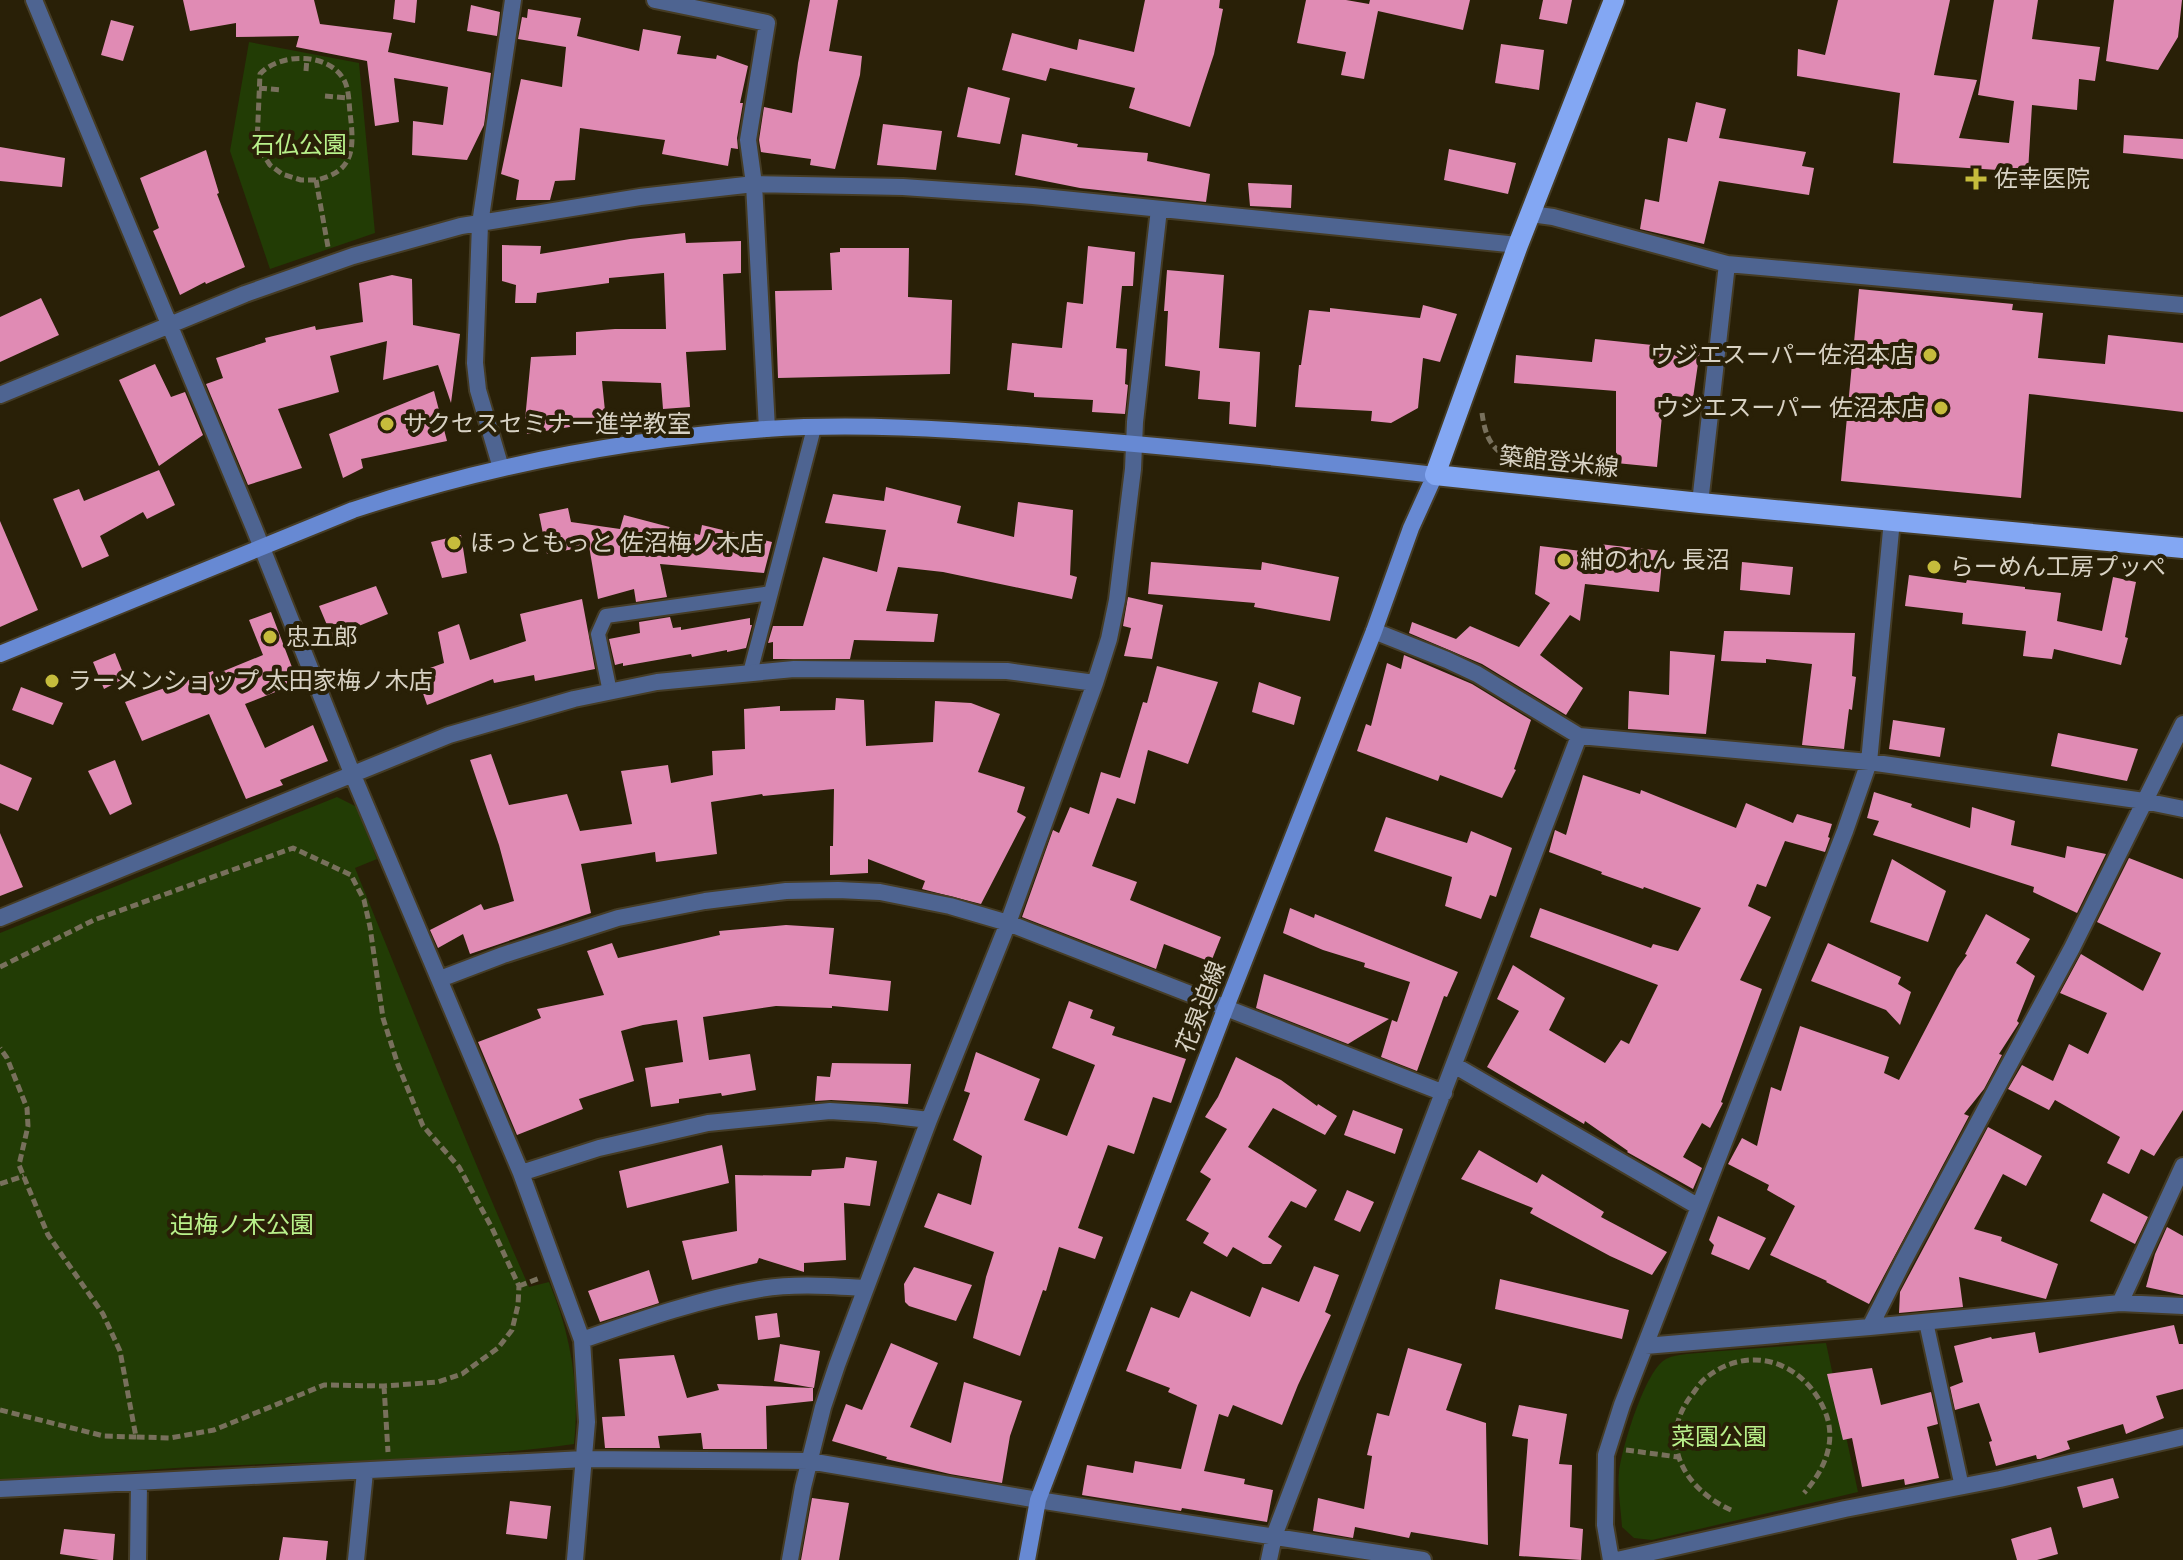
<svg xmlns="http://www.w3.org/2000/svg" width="2183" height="1560" viewBox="0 0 2183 1560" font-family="'Public Sans','Noto Sans JP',sans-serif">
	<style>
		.green { fill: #223c05 }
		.building { fill: #e08bb4 }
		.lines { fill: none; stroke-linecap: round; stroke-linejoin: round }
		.lane-casing { stroke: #453c25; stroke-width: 18 }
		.street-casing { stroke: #453c25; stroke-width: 20 }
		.secondary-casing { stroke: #453c25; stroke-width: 20 }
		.primary-casing { stroke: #453c25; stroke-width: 24 }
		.path { stroke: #78705c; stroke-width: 5; stroke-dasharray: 8 4; stroke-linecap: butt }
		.lane { stroke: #4e6491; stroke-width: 14 }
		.street { stroke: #4e6491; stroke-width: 16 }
		.secondary { stroke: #6789d3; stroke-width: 16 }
		.primary { stroke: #83a7f3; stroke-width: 20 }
		.poi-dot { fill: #c6bc3c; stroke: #292007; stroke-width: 3 }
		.labels { text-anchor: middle; stroke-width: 8; stroke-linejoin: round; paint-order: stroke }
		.park-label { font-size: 24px; fill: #b9f18b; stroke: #292007 }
		.poi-label { font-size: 24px; fill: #d8d2c4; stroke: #292007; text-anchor: start }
		.street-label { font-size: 24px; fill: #d8d2c4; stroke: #292007 }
	</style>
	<rect width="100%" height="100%" fill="#292007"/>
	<path class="green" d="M249,42L359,63L375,233L270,269L230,151Z
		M337,797L357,807L377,859L355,868C412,1008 468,1149 529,1287L549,1282C571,1334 580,1389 574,1444C454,1461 334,1461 214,1466C142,1469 71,1477 0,1480V933Z
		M1826,1343L1858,1492L1652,1540L1634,1538L1622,1527C1621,1509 1617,1489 1619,1472C1622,1448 1645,1370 1666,1359C1677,1353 1696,1354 1708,1352C1748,1349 1787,1346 1826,1343Z"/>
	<path class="building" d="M183,0H314L320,24L392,33L388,52L491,73L484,125L467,160L412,155L413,121L443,125L448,87L394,78L399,122L375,126L367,61L296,47L299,36L236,37V23L190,31Z
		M395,0H417L415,23L393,19Z
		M810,0H838L829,51L862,56L860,75L835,169L810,165L811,159L761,152L759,140L764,107L792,113L798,63Z
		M1145,0H1220L1219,8L1223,9L1214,54L1190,127L1129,108L1135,88L1050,68L1046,81L1002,70L1012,33L1077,50L1079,39L1134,52Z
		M1306,0H1346L1369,4L1370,0H1470L1463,30L1378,11L1364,79L1341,75L1346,52L1297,43Z
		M1543,0H1572L1567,24L1539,19Z
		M1838,0H1950L1934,75L1977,80L1959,138L2009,143L2014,101L1978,95L1994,0H2038L2032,39L2100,47L2095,81L2079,79L2077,110L2032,105L2028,172L1893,163L1900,93L1797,76L1798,49L1825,55Z
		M2114,0H2182L2178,37L2158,70L2106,61Z
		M471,5L500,12L497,36L467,31Z
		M528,9L581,18L577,36L639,51L643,29L681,36L677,54L716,59L717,55L748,66L740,103H743L737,138L738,149L731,148L728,166L662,154L665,140L580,128L575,180L555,181L550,200H516L519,180L501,174L521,79L562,87L566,47L518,39L522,17L527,18Z
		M111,20L134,26L123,61L101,55Z
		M1501,44L1544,50L1539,90L1495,83Z
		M968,87L1010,98L1000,144L957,137Z
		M1696,102L1726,109L1719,138L1806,152L1802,166L1814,168L1809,195L1719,181L1704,244L1640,229L1645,199L1659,202L1668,138L1687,142Z
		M883,124L942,131L936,170L877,165Z
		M1022,134L1078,144L1077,147L1148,153L1147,161L1210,174L1206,202L1080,188L1015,175Z
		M2124,135L2183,139V159L2123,153Z
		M0,147L65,158L62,187L0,181Z
		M1449,149L1516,163L1508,194L1444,180Z
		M206,150L219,193L217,194L245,267L206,284L205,282L180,295L153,231L159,228L140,178Z
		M1248,183L1292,185L1291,208L1250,206Z
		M685,233L686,243L741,241V273L723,274L726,350L686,352L690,407L663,409L661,383L602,381L606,421L527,434L525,420L531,357L576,355V332L615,329H666L664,273L609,278V283L537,293L536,303H515L516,285L502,281V245L541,246L540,254L630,239Z
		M1088,246L1135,252L1133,286H1122L1116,348L1127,349L1125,384L1128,385L1125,414L1092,412L1093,400L1034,397V393L1007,390L1012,343L1062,348L1067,302L1083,304Z
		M840,248H909L908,297L952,300L950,374L778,378L775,291L832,290L830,253L840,252Z
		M1167,270L1224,275L1219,348L1260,352L1256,427L1229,424L1230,402L1198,399L1200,371L1165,366L1168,311H1164Z
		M392,275L412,279L413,325L460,334L451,403L438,365L383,380L387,341L330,356L339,392L278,409L302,468L248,485L206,384L223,378L216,358L266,342L265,338L315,326L316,330L363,322L359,283Z
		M1859,289L2013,304L2012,310L2043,313L2038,358L2105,364L2108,335L2183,343V412L2029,394L2021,498L1841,481Z
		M41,298L59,335L0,362V317Z
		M1423,305L1457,314L1440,362L1423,358L1418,408L1391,423L1371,421L1372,411L1295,407L1299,365H1301L1309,310L1330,312V308L1420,318Z
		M1595,339L1700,350L1693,398L1664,395L1657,467L1616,463V391L1514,383L1516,355L1592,362Z
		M155,364L171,397L185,392L203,435L159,466L119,380Z
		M434,391L447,441L361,459L363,468L343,478L329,434Z
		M159,470L175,505L147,519L143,512L100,536L109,556L82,568L53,499L79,489L84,501Z
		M886,487L961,506L957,523L1014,537L1018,502L1073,510L1070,575L1077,577L1072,599L943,572L898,567L886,611L938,614L934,642L854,640L850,659H773V642L768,643L773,626H803L823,557L877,572L886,530L825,523L833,494L884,501Z
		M568,508L571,522L620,529L624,515L700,535L702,525L772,542L764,573L660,564L667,597L636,602L634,589L598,599L589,546L547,554L539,514Z
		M0,521L38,610L0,627Z
		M461,535L467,573L442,578L431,542Z
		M1599,544L1663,551L1659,592L1585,584L1580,621L1570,615L1540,655L1583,688L1566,715L1482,664L1409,633L1412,622L1456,639L1470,626L1519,647L1550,603L1535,594L1540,546L1598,553Z
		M1151,562L1261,570L1262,562L1339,577L1330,621L1254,607L1255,603L1148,594Z
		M1742,562L1793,567L1790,595L1740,590Z
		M1909,575L1966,583L1967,580L2025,587V589L2061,593L2057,621L2102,631L2113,577L2136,582L2125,637L2128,638L2121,665L2054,649L2052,659L2023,656L2026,631L1962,624L1963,613L1905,606Z
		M376,586L388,614L332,637L319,606Z
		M1128,597L1163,605L1152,659L1124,656L1131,628L1123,626Z
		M582,599L595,669L535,681L534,675L494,683L493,679L427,705L416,673L444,663L438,632L459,624L470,660L526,641L520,614Z
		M271,612L298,683L245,704L265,748L313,725L328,761L280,780L283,785L246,799L209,714L142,741L125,702L213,671L214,675L263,655L249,620Z
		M670,617L673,628L681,627V630L750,618V625H752L746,648L727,652V650L692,657L691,654L623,666V663L615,665L609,639L640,633L639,622Z
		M1724,631L1855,633L1852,676L1856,677L1852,710L1849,709L1844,749L1802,745L1812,664L1766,659V663L1721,661Z
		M1670,651L1715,655L1706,734L1628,729L1629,691L1669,695Z
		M115,653L125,678L104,689L93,662Z
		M1404,655L1472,684L1531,720L1514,769L1516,770L1502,798L1440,775L1438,781L1357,751L1366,724L1371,726L1387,663L1401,669Z
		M1157,666L1218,682L1188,764L1148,750L1135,804L1117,798L1092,866L1137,882L1130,900L1221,937L1211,962L1164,944L1156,969L1022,917L1053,830L1059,833L1070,807L1089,814L1101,772L1120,778L1143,702L1147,703Z
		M1259,682L1301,697L1294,725L1252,712Z
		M21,687L63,703L53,725L12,710Z
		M836,698L864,700L866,746L933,742L935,701L971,703L1000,714L978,772L1025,787L1017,812L1026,817L981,904L922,889L925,881L868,859V873L830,875V846H833L834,789L763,796L762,794L711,802L717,854L656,862L655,852L581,864L591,913L470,954L463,934L438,948L430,930L481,904L484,910L514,901L499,845L470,760L491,754L509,805L567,794L580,831L632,824L621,771L668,765L671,783L713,775L712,751L745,749L744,709L780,706V711L835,710Z
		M1893,720L1945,728L1940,757L1889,749Z
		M2058,733L2138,749L2127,781L2051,766Z
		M115,760L132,804L110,815L88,771Z
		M0,764L32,778L18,811L0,803Z
		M1583,775L1640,794L1641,790L1736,828L1746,803L1793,823L1797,814L1832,824L1828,837L1830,838L1825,852L1785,841L1766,887L1757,884L1748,906L1771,917L1740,980L1762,989L1721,1102L1723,1103L1710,1128L1702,1123L1683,1157L1702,1168L1693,1189L1627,1152L1628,1151L1585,1121L1584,1124L1487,1067L1519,1011L1497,999L1513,965L1565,998L1549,1030L1605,1063L1621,1040L1629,1044L1658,985L1530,937L1540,908L1651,948L1653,944L1678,951L1701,908L1644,887L1643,889L1601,874L1602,872L1549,852L1555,830L1566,835Z
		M1874,792L1912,804L1911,807L1970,828L1972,807L2015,821L2011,845L2065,858L2067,846L2106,854L2077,913L2033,892L2034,887L1873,835L1879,821L1867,818Z
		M1386,817L1467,843L1471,831L1512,848L1496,897L1490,895L1481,919L1445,906L1452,877L1374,851Z
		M0,833L23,887L0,896Z
		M2129,858L2183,879V1110L2154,1156L2141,1149L2129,1174L2107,1163L2120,1137L2055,1100L2049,1110L2008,1089L2022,1065L2053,1081L2069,1044L2088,1054L2107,1013L2060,993L2081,954L2143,991L2161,953L2097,922Z
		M1892,859L1946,891L1928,942L1870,922Z
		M1290,908L1314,918L1315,914L1458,972L1447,997L1444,996L1417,1071L1381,1057L1392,1020L1397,1022L1410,982L1364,967L1365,963L1323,950L1283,933Z
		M1986,914L2030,939L2016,963L2035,976L2017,1021L2019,1023L1999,1054L2002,1055L1984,1089L1964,1114L1969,1116L1869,1304L1826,1282L1827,1281L1770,1255L1795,1206L1767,1190L1769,1185L1728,1164L1742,1138L1757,1146L1771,1087L1781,1091L1800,1026L1889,1057L1884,1073L1899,1080L1957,969L1967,955L1965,954Z
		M786,925L834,928L829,974L891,981L888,1011L832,1006V1008L776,1006L703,1017L709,1060L750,1054L756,1090L722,1096L721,1093L679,1099V1103L651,1107L645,1068L683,1062L677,1020L643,1025L621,1031L634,1081L579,1099L583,1109L517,1135L478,1042L541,1018L537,1009L604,995L587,951L612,943L618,958L720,935L719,931Z
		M1828,943L1901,977L1898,984L1911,992L1900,1025L1886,1010L1811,981Z
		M1264,974L1389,1019L1348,1044L1256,1008Z
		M1069,1001L1093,1010L1090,1018L1115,1027L1112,1035L1186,1059L1171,1103L1153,1097L1134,1154L1108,1145L1078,1228L1103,1237L1095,1259L1059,1247L1046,1291L1043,1290L1020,1356L973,1338L986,1277L994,1252L924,1227L938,1193L971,1205L982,1156L953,1140L970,1093L964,1091L976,1052L1040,1079L1024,1120L1067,1136L1095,1065L1052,1048Z
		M1236,1057L1281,1080L1317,1106L1318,1104L1337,1116L1325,1135L1273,1108L1248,1147L1317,1190L1306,1208L1291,1201L1268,1237L1282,1246L1271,1264H1263L1233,1247L1227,1257L1203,1243L1209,1233L1186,1220L1211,1179L1200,1172L1227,1129L1205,1117L1218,1097Z
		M832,1063L911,1064L908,1104L831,1100L815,1101L817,1076L830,1077Z
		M1353,1110L1403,1129L1395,1154L1344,1135Z
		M1988,1127L2042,1156L2026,1186L2003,1174L1974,1229L2002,1237L2001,1241L2058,1264L2046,1299L1959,1277L1963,1307L1899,1313L1900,1292Z
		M722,1145L729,1183L627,1208L619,1171Z
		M1479,1150L1537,1183L1542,1174L1604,1212L1601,1217L1667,1252L1652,1275L1610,1256L1530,1213L1533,1208L1461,1179Z
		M846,1157L877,1161L870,1206L844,1203L846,1260L804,1263V1272L759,1258L757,1263L692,1280L682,1241L737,1231L735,1175L811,1176L812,1170L844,1168Z
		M1347,1190L1374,1202L1360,1232L1334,1220Z
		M2103,1193L2148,1217L2135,1244L2090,1221Z
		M1718,1216L1766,1238L1749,1270L1711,1254L1714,1245L1709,1240Z
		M2167,1227L2183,1236V1295L2146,1287L2155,1254Z
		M1314,1266L1339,1275L1325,1312L1331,1315L1298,1385L1282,1425L1233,1405L1228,1417L1219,1414L1204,1471L1245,1479L1244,1484L1273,1490L1267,1522L1182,1508L1181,1511L1082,1495L1087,1465L1133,1473L1135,1461L1181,1469L1197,1405L1168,1392L1170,1388L1126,1371L1151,1307L1179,1318L1191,1291L1250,1317L1262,1287L1299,1302Z
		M914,1267L972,1285L956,1321L909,1306L905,1302L904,1284Z
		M649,1270L659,1303L600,1322L588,1291Z
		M1500,1279L1629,1310L1622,1339L1495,1309Z
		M777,1313L780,1337L758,1340L755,1316Z
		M2174,1325L2179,1344H2183V1389L2156,1396L2164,1418L2126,1434L2123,1424L2067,1441L2070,1449L2040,1459H2037L2036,1455L1996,1466L1989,1442L1992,1441L1979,1403L1955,1410L1950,1387L1963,1382L1954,1346L1991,1337L1992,1339L2035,1332L2039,1353Z
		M891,1343L938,1363L910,1427L951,1443L964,1382L1022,1401L1010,1436L1002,1483L950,1474L886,1459L887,1457L832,1441L846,1404L862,1410Z
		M780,1344L820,1351L814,1388L774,1381Z
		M1408,1348L1462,1364L1446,1410L1486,1423L1488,1545L1411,1532L1409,1538L1355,1527L1353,1538L1313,1531L1318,1498L1364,1509L1372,1456L1367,1455L1377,1413L1389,1416Z
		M674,1355L687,1398L719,1390L717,1384L813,1388V1401L766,1406L767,1449H703L701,1433L658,1436L660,1448H605L602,1417L625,1416L619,1359Z
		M1872,1368L1881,1405L1931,1392L1938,1424L1927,1427L1939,1478L1905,1485L1904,1479L1862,1487L1852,1438L1843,1440L1827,1374Z
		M1519,1405L1567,1414L1559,1464L1572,1465L1570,1527L1583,1529L1581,1560L1519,1556L1528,1439L1512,1436Z
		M2113,1478L2119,1498L2083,1508L2077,1487Z
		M812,1498L849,1503L839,1560H801Z
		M510,1501L551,1506L547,1539L506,1534Z
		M2051,1527L2058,1554L2037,1560H2017L2011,1539Z
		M64,1529L115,1534L113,1560H99L60,1554Z
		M283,1537L328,1541L326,1560H279Z"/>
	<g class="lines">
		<defs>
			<path id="lane" d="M750,673L814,428
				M610,692L598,634L606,616L771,593
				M1926,1322L1962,1487"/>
			<path id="street" d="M34,0L254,528L352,773L521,1173L582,1340L587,1422L575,1560
				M655,0L767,23L748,140L754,184L767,429
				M1531,214L1553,217L1727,264L2183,305
				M0,395L245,294L353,256L461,226L640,197L754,184L903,187L1033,196L1518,245
				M501,468L478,390L475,363L480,224L513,0
				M1700,503L1727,264
				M1374,631L1447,660L1477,674L1579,736
				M0,918L449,735L574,699L657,682L794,669L1007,671L1095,683
				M440,979L503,955L618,918L705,901L786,891L838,890L880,892L950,906L1008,923L1444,1093
				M1454,1065L1699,1207
				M521,1173L599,1148L708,1123L830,1111L877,1114L929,1120
				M2120,1303L2183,1166
				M1870,1327L1903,1262L2072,948L2183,724
				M582,1340C640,1320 700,1299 760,1289C795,1283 831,1286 865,1288
				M1645,1346L1870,1327L2120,1303L2183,1306
				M0,1489L584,1459L809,1461L1038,1500L1423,1560
				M138,1560L139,1484
				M356,1560L365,1472
				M790,1560L803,1487L823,1407L837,1365L929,1120L1008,923L1095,683L1109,639L1117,600L1133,469L1135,422L1159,209
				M1269,1560L1274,1536L1579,736L1869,762L2144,801L2183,809
				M1611,1560L1605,1525L1606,1455L1622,1405L1845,831L1869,762L1892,520
				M1617,1560L1845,1509L2000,1479L2183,1437"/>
			<path id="secondary" d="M0,654L353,510C486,466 626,439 766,429C857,423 948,429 1038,436C1171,446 1303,460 1435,475L1411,528L1374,631L1226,1007L1038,1500L1027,1560"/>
			<path id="primary" d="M1614,0L1518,245L1435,475L1700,503L2183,548"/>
		</defs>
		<use href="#lane" class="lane-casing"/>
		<use href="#street" class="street-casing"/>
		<use href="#secondary" class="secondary-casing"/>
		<use href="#primary" class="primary-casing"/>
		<path class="path" d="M306,71L307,58
			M259,88L281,90
			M325,96L348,98
			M316,180H301L282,174L270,165L262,153L257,143L260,74C280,52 331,52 345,82C349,91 349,103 350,113C354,145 356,172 316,180L328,247
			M1482,413C1485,435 1490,448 1510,459
			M0,967L94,920L293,848L351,875L364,900L370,927L383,1018L398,1065L423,1126L459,1167L492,1228L519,1286L518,1305L512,1330L498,1348L462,1374L438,1382L384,1386L324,1385L214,1430L170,1438L136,1437L120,1351L103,1314L48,1235L19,1165L28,1126L27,1108L7,1058L0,1048
			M0,1184L24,1176
			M519,1286L540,1278
			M384,1386L388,1452
			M0,1410L104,1436L136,1437
			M1626,1450L1678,1457
			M1731,1510C1684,1489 1657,1441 1691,1396C1696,1390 1700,1382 1707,1377C1749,1344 1802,1361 1824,1409C1838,1440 1825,1469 1804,1493"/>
		<use href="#lane" class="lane"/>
		<use href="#street" class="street"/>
		<use href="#secondary" class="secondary"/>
		<use href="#primary" class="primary"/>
	</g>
	<g class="poi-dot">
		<path d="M1972 167h8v8h8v8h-8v8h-8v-8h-8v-8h8z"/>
		<circle cx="1930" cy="355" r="8"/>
		<circle cx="1941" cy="408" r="8"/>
		<circle cx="387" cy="424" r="8"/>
		<circle cx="454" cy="543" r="8"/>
		<circle cx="1564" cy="560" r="8"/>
		<circle cx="1934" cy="567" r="8"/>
		<circle cx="270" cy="637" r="8"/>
		<circle cx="52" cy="681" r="8"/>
	</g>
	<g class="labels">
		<g class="park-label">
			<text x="299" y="153">石仏公園</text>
			<text x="242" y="1233">迫梅ノ木公園</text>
			<text x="1719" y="1445">菜園公園</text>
		</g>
		<g class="poi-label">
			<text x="1994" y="187">佐幸医院</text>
			<text x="1914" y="363" text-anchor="end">ウジエスーパー佐沼本店</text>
			<text x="1925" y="416" text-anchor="end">ウジエスーパー 佐沼本店</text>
			<text x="403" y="432">サクセスセミナー進学教室</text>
			<text x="470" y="551">ほっともっと 佐沼梅ノ木店</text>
			<text x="1580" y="568">紺のれん 長沼</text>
			<text x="1950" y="575">らーめん工房プッぺ</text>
			<text x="286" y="645">忠五郎</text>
			<text x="68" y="689">ラーメンショップ 太田家梅ノ木店</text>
		</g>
		<g class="street-label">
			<text transform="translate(1559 462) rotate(6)" y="8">築館登米線</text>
			<text transform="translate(1201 1007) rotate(-69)" y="8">花泉迫線</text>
		</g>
	</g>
</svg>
